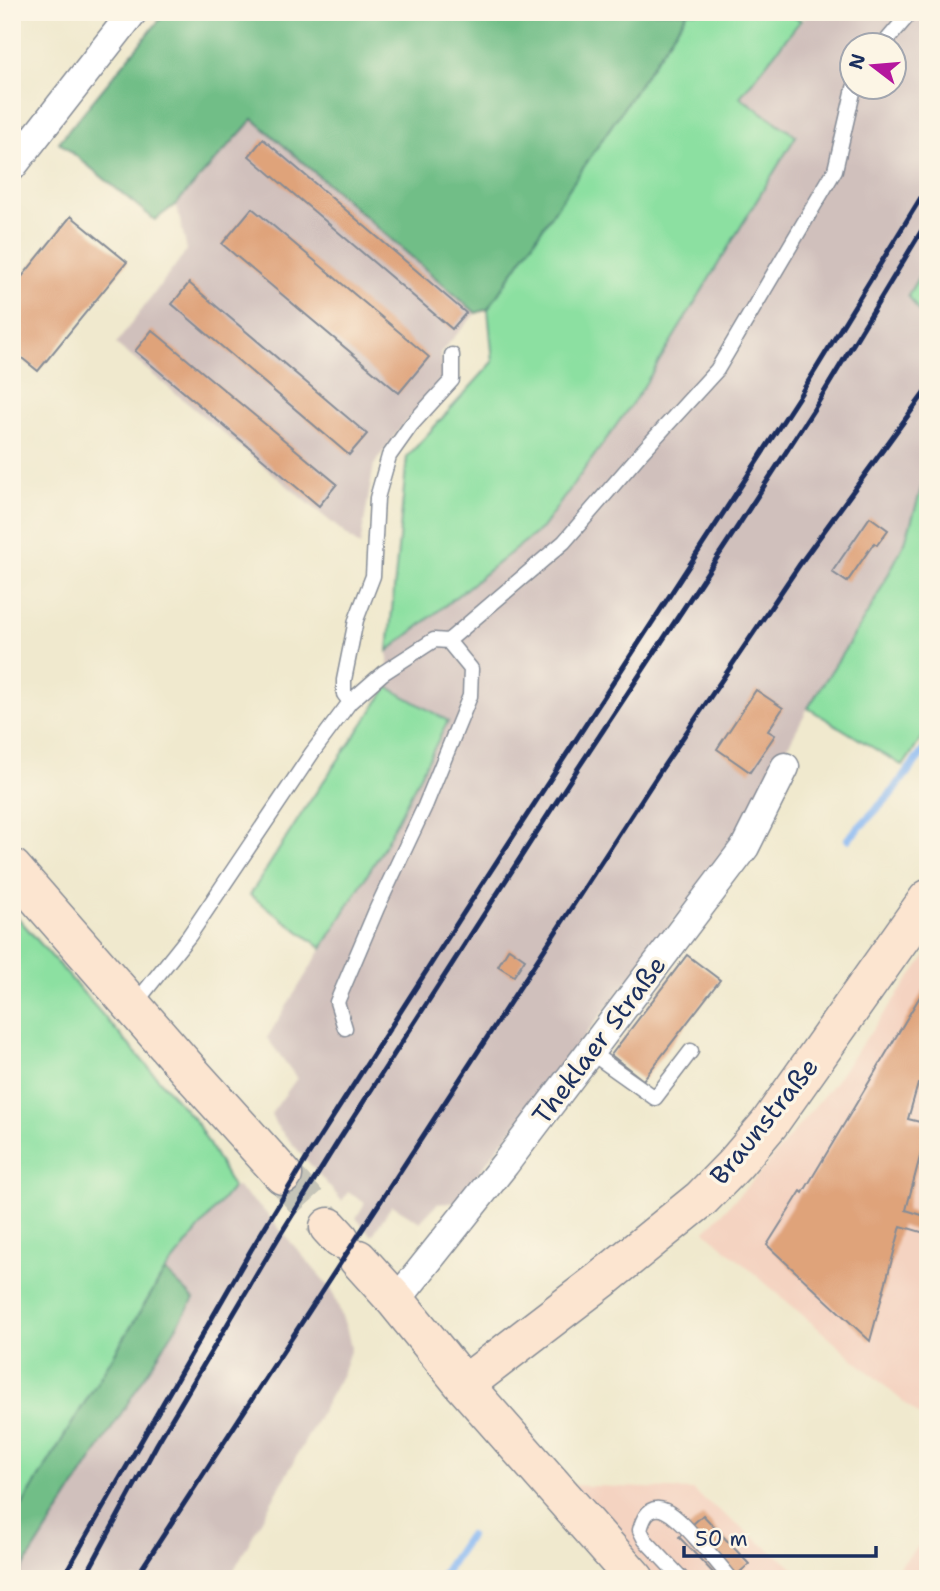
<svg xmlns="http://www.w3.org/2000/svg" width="940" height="1591" viewBox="0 0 940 1591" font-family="'Shantell Sans',sans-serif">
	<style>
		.built { fill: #f4d3c1 }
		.industrial { fill: #d0c0bc; fill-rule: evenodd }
		.green { fill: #8ce0a1; stroke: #548880; stroke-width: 2 }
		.forest { fill: #71be87; stroke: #467672; stroke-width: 2 }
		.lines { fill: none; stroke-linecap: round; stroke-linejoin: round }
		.stream { stroke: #87b8f3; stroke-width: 8 }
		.building { fill: #dfa37a }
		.secondary-tunnel { stroke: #c5c4b8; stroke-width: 38; stroke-dasharray: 38 19; stroke-linecap: butt }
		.service-casing { stroke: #868c96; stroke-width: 17 }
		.minor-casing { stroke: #868c96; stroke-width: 31 }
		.secondary-casing { stroke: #868c96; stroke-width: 41 }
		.service { stroke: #fff; stroke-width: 14 }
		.minor { stroke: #fff; stroke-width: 28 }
		.secondary { stroke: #fce5d0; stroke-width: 38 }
		.rail { stroke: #1b2f5e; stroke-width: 5 }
		.labels { text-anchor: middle; stroke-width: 7; stroke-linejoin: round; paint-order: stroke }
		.street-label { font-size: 26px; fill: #1b2f5e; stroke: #fcf5e5 }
	</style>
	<rect width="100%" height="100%" fill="#fcf5e5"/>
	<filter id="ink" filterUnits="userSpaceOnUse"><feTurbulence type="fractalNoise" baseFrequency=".0143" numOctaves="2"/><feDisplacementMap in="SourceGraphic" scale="14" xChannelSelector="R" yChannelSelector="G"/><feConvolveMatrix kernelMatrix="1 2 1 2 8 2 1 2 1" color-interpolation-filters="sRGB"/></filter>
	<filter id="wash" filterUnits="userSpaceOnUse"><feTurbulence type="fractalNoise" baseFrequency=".00686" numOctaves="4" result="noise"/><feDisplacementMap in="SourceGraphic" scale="28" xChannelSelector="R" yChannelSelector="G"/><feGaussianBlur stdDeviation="1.57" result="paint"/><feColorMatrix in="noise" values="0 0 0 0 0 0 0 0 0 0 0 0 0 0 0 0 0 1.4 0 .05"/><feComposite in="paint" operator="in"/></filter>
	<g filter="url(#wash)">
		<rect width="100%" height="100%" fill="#f0e9ce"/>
		<path class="built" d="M928,953V1423L705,1231L759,1174L833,1084Z
			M571,1485L692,1490L808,1579H656Z
			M928,1535V1579H888Z"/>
		<path class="industrial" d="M809,12H928V261L908,295L928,326V467L905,542L871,608L808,708L741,835L455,1203H438L420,1222L392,1205L372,1236L356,1218L365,1203L348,1192L342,1201L276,1125L271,1114L297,1078L267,1038L380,854L447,721L388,687V651L542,528L641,391L796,137L740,97ZM852,46H894V88H852Z
			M253,118L476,313L440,353L444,377L398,431L374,465L360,546L116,344L187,250L176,204Z
			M233,1187H237L265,1212L332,1290L347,1330L351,1348L342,1374L229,1579H12V1522L165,1271Z"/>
		<path class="green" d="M688,12H783L801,20L740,97L796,136L641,391L542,528L388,651L407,457L493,362L488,309Z
			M928,261V326L908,295Z
			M928,467V729L903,766L808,708L871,608L905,542Z
			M388,687L448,721L380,854L322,948L250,895L304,810Z
			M12,911L197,1123L233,1187L165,1271L12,1522Z"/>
		<path class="forest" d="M166,12H688L488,309L476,313L253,119L176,204L155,220L59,142Z
			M165,1271L194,1299L16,1579H12V1522Z"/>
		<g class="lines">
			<path class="stream" d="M848,839L889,796L928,745
				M440,1579L469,1536"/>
		</g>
		<g id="blocks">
			<path class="building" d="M263,139L466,313L452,329L249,156Z
				M252,208L429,357L399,393L222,244Z
				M71,216L127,262L38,371L12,350V289Z
				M189,283L367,434L349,455L172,304Z
				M152,330L337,484L319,506L135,351Z
				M870,517L888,530L877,545L874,543L847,582L832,572Z
				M756,690L783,708L768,731L775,735L750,772L717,749Z
				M509,948L525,959L514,976L498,966Z
				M687,955L720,980L643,1080L611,1055Z
				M928,983V1068L926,1067L921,1084H918L908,1119L928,1124V1126L906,1210L928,1217V1234L901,1226L870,1341L767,1245L801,1191L803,1193Z
				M703,1515L749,1564L740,1572L747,1579H719L679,1537Z"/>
		</g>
	</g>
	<g filter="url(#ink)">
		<use href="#blocks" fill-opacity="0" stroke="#868c96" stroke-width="2"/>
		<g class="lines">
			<path class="secondary-tunnel" d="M283,1175L329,1227"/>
			<defs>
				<path id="service" d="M882,46L911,12
					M350,702L383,673L434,640L448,641L564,542L642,452L717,370L835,170L854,88
					M134,1005L189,936L312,753L350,702L344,694V680L356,620L373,576L377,498L389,456L411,425L452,380V355
					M345,1028L337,1002L377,908L425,806L470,696L471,669L448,641
					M590,1052L655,1098L691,1051
					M682,1579L645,1540L640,1530C652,1482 686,1528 702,1545C712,1556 722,1568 731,1579"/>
				<path id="minor" d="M12,167L133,12
					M396,1301L505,1164L745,847L785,767"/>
				<path id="secondary" d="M12,868L191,1073L283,1175
					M329,1227L340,1239
					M358,1259L396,1301L464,1385L635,1579
					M464,1385L601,1280L701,1199L735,1164L769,1124L928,899"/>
			</defs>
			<use href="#service" class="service-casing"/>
			<use href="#minor" class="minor-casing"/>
			<use href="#secondary" class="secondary-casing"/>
			<use href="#service" class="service"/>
			<use href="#minor" class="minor"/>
			<use href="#secondary" class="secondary"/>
			<path class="rail" d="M62,1579L251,1250L308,1156L477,892L800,395L928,186
				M84,1579L157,1444L280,1235L339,1140L569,782L736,529L814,409L928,220
				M135,1579L661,770L800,564L928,388"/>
		</g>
	</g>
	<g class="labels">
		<g class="street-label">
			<text transform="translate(599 1040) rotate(-53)" y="9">Theklaer Straße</text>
			<text transform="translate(764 1121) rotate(-51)" y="9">Braunstraße</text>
		</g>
	</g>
	<rect width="940" height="1591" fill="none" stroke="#fcf5e5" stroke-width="42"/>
	<g transform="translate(873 66) rotate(286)"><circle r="33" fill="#fcf5e5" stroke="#a2a6af" stroke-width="2"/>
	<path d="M0-5L12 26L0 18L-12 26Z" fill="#b5179e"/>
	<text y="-10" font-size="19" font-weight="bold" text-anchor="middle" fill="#1b2f5e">N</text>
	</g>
	<path d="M684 1546v10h192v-10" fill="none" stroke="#1b2f5e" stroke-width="3.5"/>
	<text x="695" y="1546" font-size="21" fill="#1b2f5e" stroke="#fcf5e5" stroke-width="5" paint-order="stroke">50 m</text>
</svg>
